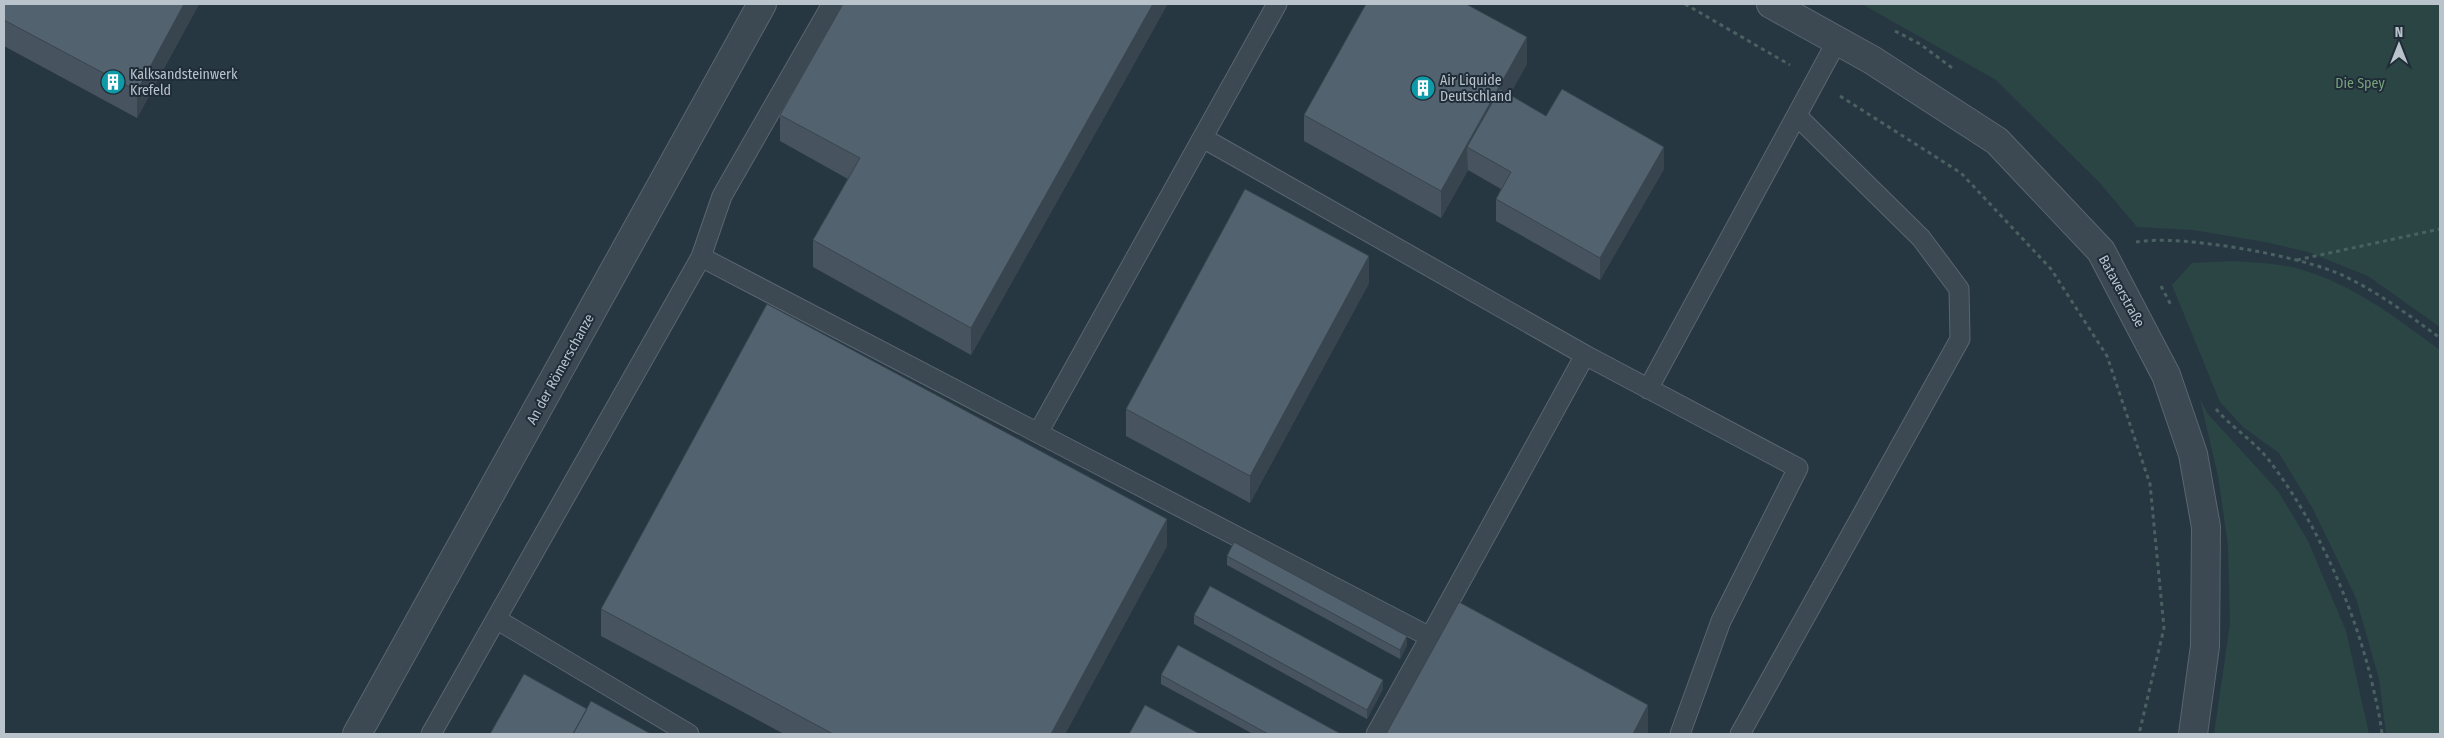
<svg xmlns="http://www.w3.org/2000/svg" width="2444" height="738" viewBox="0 0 2444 738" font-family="'Fira Sans Condensed',sans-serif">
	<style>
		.green { fill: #2a4544 }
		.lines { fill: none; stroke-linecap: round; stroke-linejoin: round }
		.service-casing { stroke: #5a6670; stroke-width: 21 }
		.minor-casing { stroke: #5a6670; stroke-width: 30 }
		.path { stroke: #4a6161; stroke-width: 3; stroke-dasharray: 4 4; stroke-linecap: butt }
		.service { stroke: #3c4852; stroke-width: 19 }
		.minor { stroke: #3c4852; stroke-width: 28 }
		.wall { fill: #47545f }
		.shaded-wall { fill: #39454e }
		.building { fill: #52626f; stroke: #39454e }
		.labels { text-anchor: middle; stroke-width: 4; stroke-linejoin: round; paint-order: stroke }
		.poi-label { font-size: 14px; fill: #b9c3cc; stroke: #202d38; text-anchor: start }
		.park-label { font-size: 14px; fill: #77a17c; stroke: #202d38 }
		.street-label { font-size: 14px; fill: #b9c3cc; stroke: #202d38 }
	</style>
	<rect width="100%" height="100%" fill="#273742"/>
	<path class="green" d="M1862,4H2440V327L2368,276L2308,252L2265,242L2193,230L2137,227L2100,183L1996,80Z
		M2235,261C2255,263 2279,263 2299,269C2353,284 2396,318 2440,350V734H2386L2379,679L2356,598L2313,509L2279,453L2243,427L2220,402L2172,285L2192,263Z
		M2200,399L2208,414L2278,491L2308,541L2346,631L2369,734H2214L2230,624L2228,545L2218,476Z"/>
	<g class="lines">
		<defs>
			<path id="service" d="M1203,138L1585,355L1430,637L1038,433L1277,4
				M701,257L722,196L832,4
				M1585,355L1798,468L1721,621L1680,734
				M1648,389L1837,41
				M431,734L496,619
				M689,734L496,619L701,257L1038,433
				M1376,734L1430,637
				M1740,734L1960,339L1959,289L1921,238L1797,116"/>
			<path id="minor" d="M1771,4L1872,60L1997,141L2101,251L2166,375L2193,454L2206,527L2205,646L2193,734
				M357,734L762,4"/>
		</defs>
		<use href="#service" class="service-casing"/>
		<use href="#minor" class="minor-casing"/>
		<path class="path" d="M1685,4L1790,65
			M1895,31L1920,44L1955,70
			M1840,96L1961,173L2051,269L2107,356L2150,484L2164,628L2139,734
			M2136,242C2180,234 2303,256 2344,276C2378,292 2410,316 2440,338
			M2297,260L2440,229
			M2161,286L2172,307
			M2216,409C2231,427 2253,440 2268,459C2317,523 2351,600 2371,678C2375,697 2380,715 2382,734"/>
		<use href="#service" class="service"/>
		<use href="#minor" class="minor"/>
	</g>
	<path class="wall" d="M4,4H199L137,118L4,46Z
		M1167,4V5L971,355L813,267V240L848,179L780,141V115Z
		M1527,64L1509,95L1546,116L1664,169L1600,280L1496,221V199L1501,189L1468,170L1441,218L1304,141V115Z
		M1369,283L1250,503L1126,436V409Z
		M1167,546L1065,734H784L601,636V609Z
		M1227,556L1407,645L1400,659L1227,565Z
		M1194,615L1383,689L1367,719L1194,624Z
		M1161,675L1341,734H1253L1161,684Z"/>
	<path class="shaded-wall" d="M184,4H199L137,118V91Z
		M1153,4H1167V5L971,355V328Z
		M1527,37V64L1477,153L1467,147L1468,170L1441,218V191Z
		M1664,147V169L1600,280V258Z
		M1369,256V283L1250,503V476Z
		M1167,519V546L1065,734H1051Z
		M1407,636V645L1400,659V650Z
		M1383,680V689L1367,719V710Z
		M1648,705V732L1647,734H1633Z"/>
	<path class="building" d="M4,4H184L137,91L4,20Z
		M843,4H1153L971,328L813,240L860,158L780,115Z
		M1366,4H1466L1527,37L1441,191L1304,115Z
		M1500,89L1546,116L1562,89L1664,147L1600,258L1496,199L1511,172L1467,147Z
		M1245,189L1369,256L1250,476L1126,409Z
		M767,304L1167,519L1051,734H833L601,609Z
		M1234,542L1407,636L1400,650L1227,556Z
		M1210,586L1383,680L1367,710L1194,615Z
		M1459,602L1648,705L1633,734H1386Z
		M1178,645L1341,734H1268L1161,675Z
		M524,674L587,709L573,734H490Z
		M591,701L651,734H573Z
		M1145,705L1200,734H1129Z"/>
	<defs>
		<symbol id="building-disc" viewBox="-11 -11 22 22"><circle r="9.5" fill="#0f9aa8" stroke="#202d38"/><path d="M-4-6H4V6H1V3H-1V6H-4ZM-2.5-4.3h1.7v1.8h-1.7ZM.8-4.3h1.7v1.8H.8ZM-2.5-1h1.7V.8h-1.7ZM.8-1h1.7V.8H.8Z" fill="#fff"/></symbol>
	</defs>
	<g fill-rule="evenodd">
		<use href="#building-disc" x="99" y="68" width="28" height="28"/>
		<use href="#building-disc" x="1409" y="74" width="28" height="28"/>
	</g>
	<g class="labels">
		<g class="poi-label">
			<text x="130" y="79">Kalksandsteinwerk<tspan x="130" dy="16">Krefeld</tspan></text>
			<text x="1440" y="85">Air Liquide<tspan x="1440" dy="16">Deutschland</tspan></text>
		</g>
		<g class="park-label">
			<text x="2360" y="88">Die Spey</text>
		</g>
		<g class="street-label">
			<text transform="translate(2122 291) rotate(61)" y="5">Bataverstraße</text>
			<text transform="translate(560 369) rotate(-61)" y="5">An der Römerschanze</text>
		</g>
	</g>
	<rect width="2444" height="738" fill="none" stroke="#b9c3cc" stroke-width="10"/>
	<g transform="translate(2399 45)" stroke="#202d38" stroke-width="4" paint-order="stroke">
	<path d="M0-4L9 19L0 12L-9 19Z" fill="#b9c3cc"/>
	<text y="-8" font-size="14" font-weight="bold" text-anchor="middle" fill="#b9c3cc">N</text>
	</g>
</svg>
